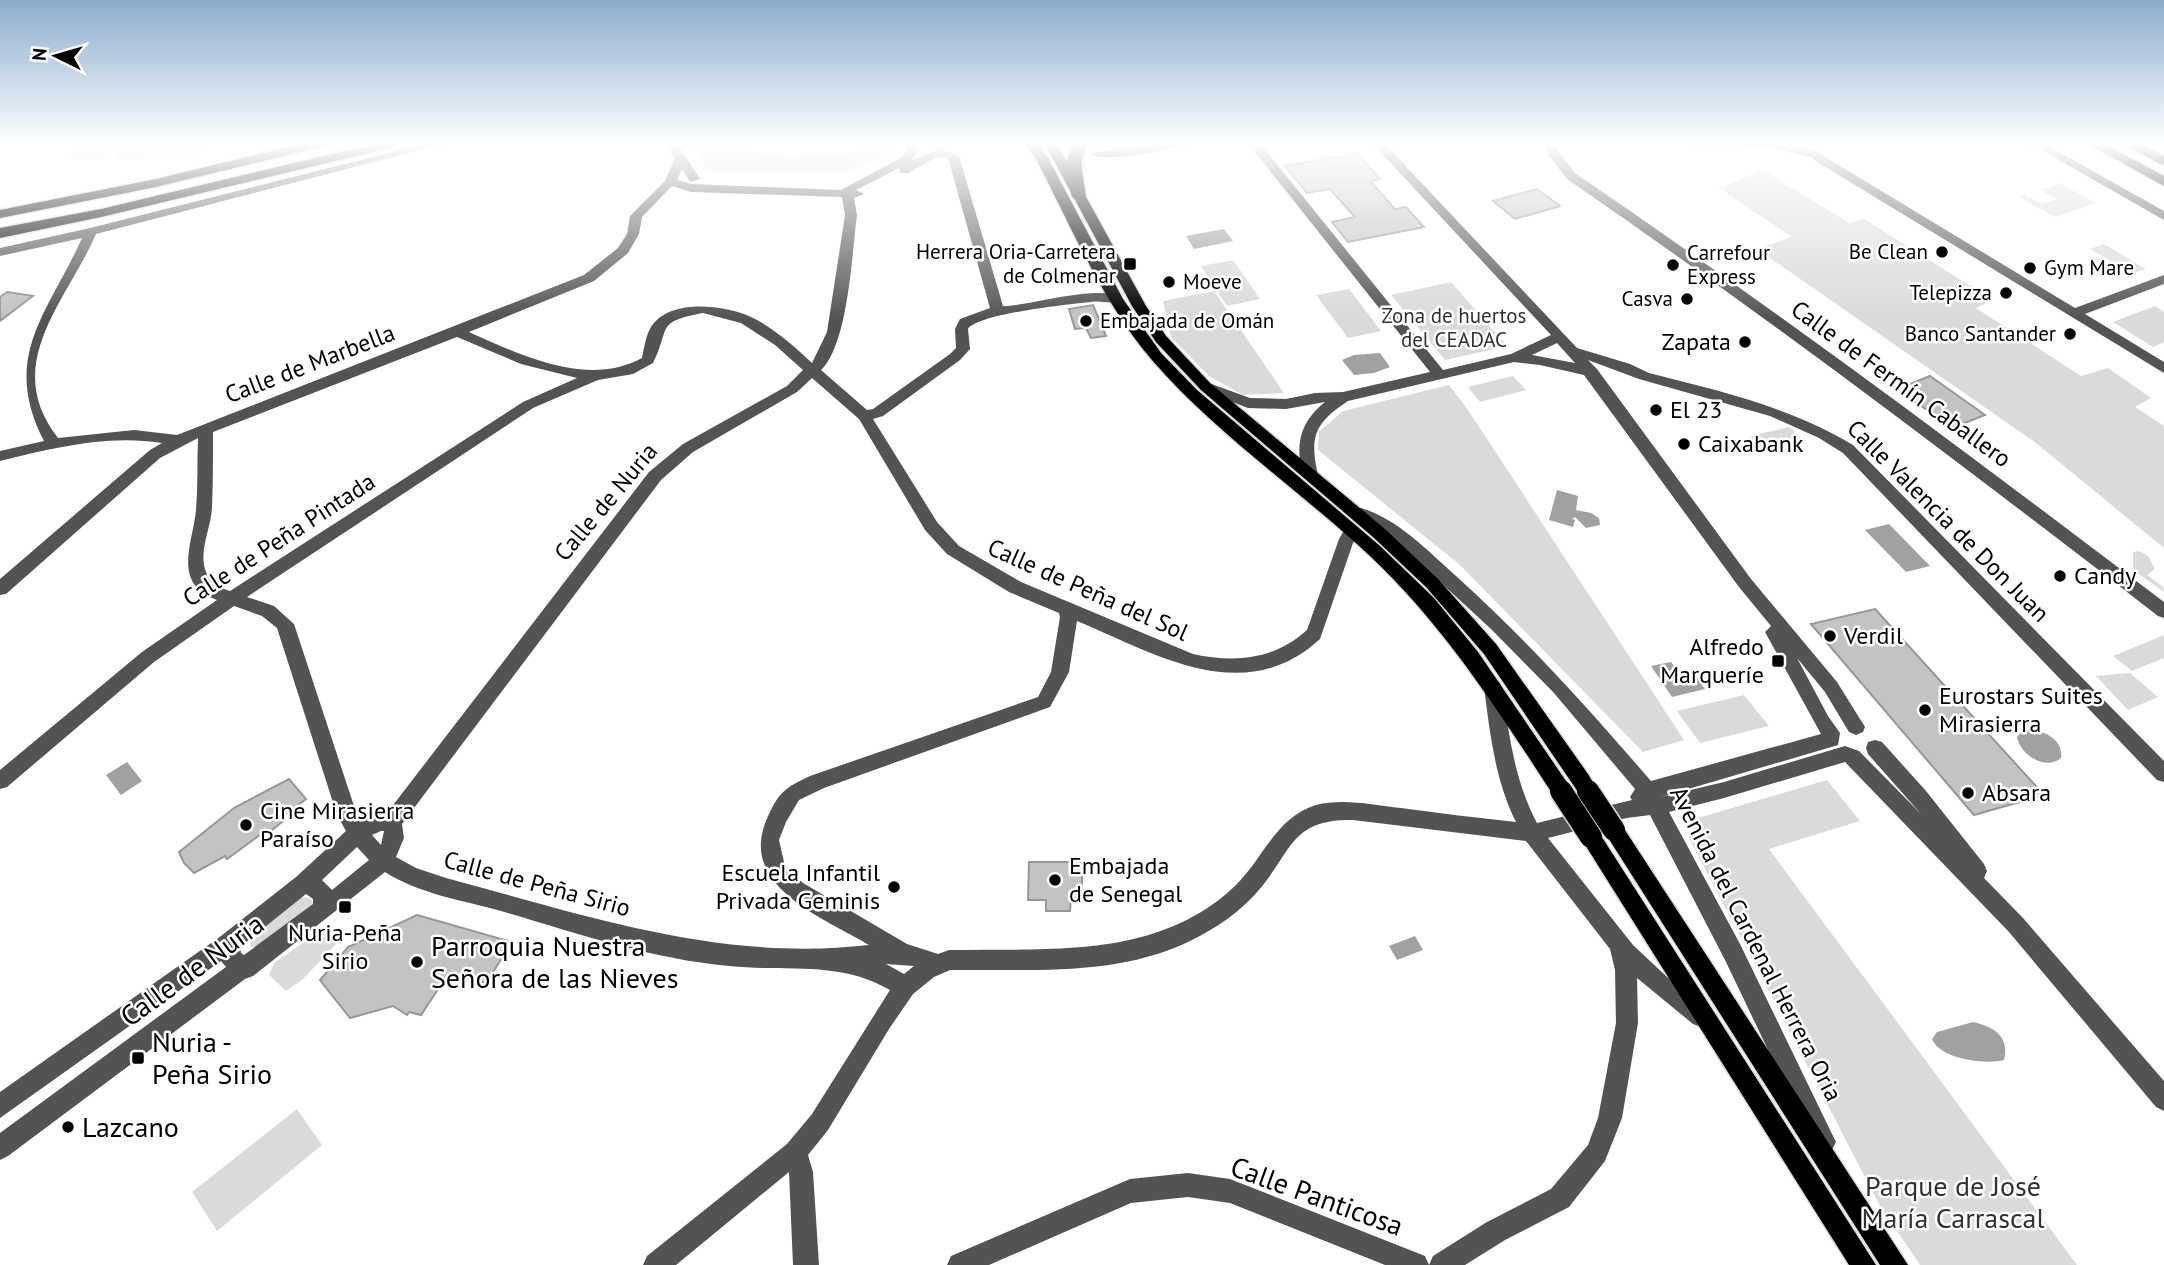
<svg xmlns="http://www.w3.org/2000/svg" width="2164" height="1265" viewBox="0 0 2164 1265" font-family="'PT Sans',sans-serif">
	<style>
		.green { fill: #dadada }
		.water { fill: #a1a1a1 }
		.building { fill: #c3c3c3; stroke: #979797; stroke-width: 2 }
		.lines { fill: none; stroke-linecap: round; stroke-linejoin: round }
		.major-casing { stroke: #dbdbdb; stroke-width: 3 }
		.highway-casing { stroke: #dbdbdb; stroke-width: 3 }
		.minor { fill: #535353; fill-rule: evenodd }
		.major { fill: #000; fill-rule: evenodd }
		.highway { fill: #000; fill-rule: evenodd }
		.major-bridge-far1-casing { stroke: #dbdbdb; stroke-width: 21; stroke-linecap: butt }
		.major-bridge-casing { stroke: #dbdbdb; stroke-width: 25; stroke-linecap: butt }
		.major-bridge-far1 { stroke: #000; stroke-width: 18 }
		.major-bridge { stroke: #000; stroke-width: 22 }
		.poi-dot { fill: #000; stroke: #fff; stroke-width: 2.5 }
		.labels { text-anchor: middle; stroke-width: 5; stroke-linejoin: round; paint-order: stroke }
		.far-poi-label { font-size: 21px; fill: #000; stroke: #fff; text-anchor: end }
		.far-park-label { font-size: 21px; fill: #313131; stroke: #fff }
		.poi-label { font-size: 24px; fill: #000; stroke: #fff; text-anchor: start }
		.street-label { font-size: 24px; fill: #000; stroke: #fff }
		.near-poi-label { font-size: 28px; fill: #000; stroke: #fff; text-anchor: start }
		.near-street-label { font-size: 28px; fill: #000; stroke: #fff }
		.near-park-label { font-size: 28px; fill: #313131; stroke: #fff }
	</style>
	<rect width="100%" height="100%" fill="#fff"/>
	<path class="green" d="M87,142H122L102,160L68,159Z
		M130,142H165L147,159L113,158Z
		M171,142H208L195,154L159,153Z
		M690,142C709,142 724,148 743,151C792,159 846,153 896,149L881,159L849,171H706L702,157Z
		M1763,170L1849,223L1864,219L1993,300L1976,308L2081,376L2108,368L2151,398L2135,407L2164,426V548L2036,443L1757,249L1792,237L1719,188Z
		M2059,183L2096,203L2055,217L2019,197L2025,195L2042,204L2057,199L2040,190Z
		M2104,244L2146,269L2133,273L2090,249Z
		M1233,260L1260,299L1227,306L1201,266Z
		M1451,282L1502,340L1508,346L1445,360L1391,295Z
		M1349,289L1381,331L1348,338L1316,295Z
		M1214,291L1284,393H1285L1243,395L1209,376L1171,337L1163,301Z
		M2155,306L2164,312V342L2153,347L2113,322Z
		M1513,376L1526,390L1480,402L1468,387Z
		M1449,385L1468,410L1684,740L1643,752L1460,565L1318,450L1319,432L1343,411Z
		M1790,427L1802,439L1761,448L1750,436Z
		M2139,551L2148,556L2155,569L2147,575L2163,587L2164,592L2133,570V552Z
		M2164,635V658L2132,671L2113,656Z
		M2130,673L2158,697L2128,710L2096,676Z
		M1744,695L1769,726L1700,743L1677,711Z
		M1827,780L1860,821L1769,849L2077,1265H1920L1880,1206L1689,838L1698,818Z
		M305,897L311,899L313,904L308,911L254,948L250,946L253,936L299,898Z
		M327,926L338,942L303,979L286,991L269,975L274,963Z
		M297,1109L322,1145L217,1231L192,1192Z"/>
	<path class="water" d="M1224,229L1233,241L1194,249L1186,236Z
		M1380,353L1390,367L1374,373L1354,375L1342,360L1354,355Z
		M1557,490L1578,496L1576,510L1591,513L1599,518L1600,525L1586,528L1575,517L1572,519L1575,520L1573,527L1549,520Z
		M1889,524L1930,566L1906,572L1865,530Z
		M1671,662L1683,679L1696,676L1705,689L1672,697L1651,666Z
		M2023,730C2040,728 2064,738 2061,758C2046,771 2020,755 2017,737Z
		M127,762L142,781L121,795L106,775Z
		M1415,936L1423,950L1397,960L1389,946Z
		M1973,1022C1994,1027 2010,1036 2004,1060C1985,1065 1940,1059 1932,1039L1937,1032Z"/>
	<path class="building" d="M1357,153L1380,179L1370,181L1395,209L1406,207L1424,227L1348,242L1332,222L1355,217L1330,189L1307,193L1285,166Z
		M1537,189L1560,206L1515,219L1493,201Z
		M7,292L33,296L0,321V297Z
		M1093,305L1106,336L1091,338L1086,328L1075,329L1069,309Z
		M1930,376L1985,415L1952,428L1898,389Z
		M1875,609L2044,795L1974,815L1811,624Z
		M289,779L306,799L281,818L283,821L271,831L268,829L227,859L225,856L194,873L184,863L179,852L234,808Z
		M1029,862H1082V898H1071L1070,911H1046V900H1028Z
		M417,915L512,942L486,983L464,977L461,982L446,977L421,1015L409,1012L407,1015L393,1006L350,1018L320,980L348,947Z"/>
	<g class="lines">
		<defs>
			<path id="major" d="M1024,142H1036L1048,158L1123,299L1161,353L1197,390L1380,546L1434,598L1478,652L1566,781L1569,787L1566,793L1559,795L1552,793C1495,706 1445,627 1369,555C1299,490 1214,432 1152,360C1102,302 1071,226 1036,159Z
				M1044,142H1056L1146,306L1166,336L1211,384L1385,529L1438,579L1496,644L1588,774L1591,780L1588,786L1581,788L1574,786L1484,654L1426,587L1373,537L1201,390L1156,342L1132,306Z
				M1614,821L1621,824L1908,1265H1880L1607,836L1604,830L1607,824Z
				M1591,828L1598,831L1876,1265H1849L1584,843L1581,837L1584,831Z"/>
			<path id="highway" d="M308,142H331L329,145L156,187L0,218V210L156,179Z
				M382,142H405L398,146L101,217L0,238V228L101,209Z
				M1074,142H1088L1081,162L1086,197L1079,201L1072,197C1067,178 1063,160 1074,142Z
				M2084,142H2101L2164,176V186Z
				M2120,142H2137L2164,156V166Z"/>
		</defs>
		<use href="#major" class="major-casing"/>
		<use href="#highway" class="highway-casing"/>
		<path class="minor" d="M432,142H451L96,234C67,301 0,364 58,438L134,430L177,435L584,275L618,248L627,234L630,216L665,181L675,158L664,142H676L700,179L690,182L682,169L677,180L692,184L841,190L902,157L908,150L904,142H916L920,150L912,160L941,149L959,156L1003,306C1031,306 1102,282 1123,299C1114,306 1102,300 1091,302C1070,304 977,314 968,329L970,349L960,360L883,416L873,419L937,522L959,546L1021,582L1193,654C1234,663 1274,660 1307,630L1339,539L1346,527H1358L1360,531L1353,543L1320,639C1244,709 1156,654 1077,621L1069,672L1050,707L824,788L799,800L786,822L779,840L784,862L789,871L803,883L907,944L938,954L949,950C1049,948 1157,960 1235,886C1263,859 1276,817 1316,805C1343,798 1373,805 1401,808C1439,813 1478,818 1516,822C1495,780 1490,734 1484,687L1487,682L1493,680L1499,682L1502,687C1509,734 1514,780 1537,823L1632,800L1630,797L1635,789L1554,693L1491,629L1397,542L1355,518L1353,514L1361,508C1398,519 1428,551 1456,576C1528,641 1587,707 1651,781L1821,734L1765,632L1771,626L1739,587L1584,375L1540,365L1514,362L1348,401C1315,423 1309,436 1318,475L1310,480L1302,475C1296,444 1299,423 1325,402L1286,409L1248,408L1201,390L1199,387L1206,382L1250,398L1286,399L1315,393L1343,392L1430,372L1247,142H1259L1443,370L1511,354L1551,335L1371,142H1383L1577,348L1630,364L1649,373C1720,391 1790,407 1853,445L2164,761V782L2157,780L1843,453L1819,438L1770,416L1639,379L1588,360L1597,369L1751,579L1837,682L1865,727L1863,732L1856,735L1849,732L1825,692L1797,658L1828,716L1840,733L1838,745L1661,797L1724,782L1845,746L1859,751L1921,814L1868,754L1866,748L1868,742L1875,740L1882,742L1926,791L1984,864L1987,871L1984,878L2023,918L2164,1081V1111L2156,1107L2009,932L1845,762L1724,798L1669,812L1741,946L1832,1134L1836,1142L1832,1150L1824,1154L1816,1150L1725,960L1650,815L1627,818L1548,838L1633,945L1667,977L1709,1008L1712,1016L1709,1024L1701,1027L1693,1024L1637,978L1638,1023L1622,1118L1605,1161L1569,1207L1505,1240L1465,1265H1429L1433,1256L1487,1222L1551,1189L1588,1145L1598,1118L1616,1023L1615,970L1610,949L1526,841L1353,820C1290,819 1293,851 1258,891C1240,912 1215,929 1190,941C1116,977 1030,969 950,970L934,977L913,994L889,1029L828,1130L808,1155L813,1172L819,1265H793L789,1172L676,1265H643L647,1256L787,1144L812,1114L890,990C839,960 786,972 729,966C651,959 576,933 501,911C462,900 419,894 385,872L253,976L245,979L8,1156L0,1160V1133L226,967L221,961L0,1118V1092L221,936L296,877L346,831L337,815L277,628L262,616L234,606L154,662L7,787L0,789V770L142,652L217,600C171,584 193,543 196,510C198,486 197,462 198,438L160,458L6,594L0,595V579L150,450L162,443C108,434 52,448 0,461V451L44,441C0,356 49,312 82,238L0,256V248L90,228ZM937,157L948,158L990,308L960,319L955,329L956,348L950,354L873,409L867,410L821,370C848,345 852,253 857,215L854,198L864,194L856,190L899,168L900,173H908ZM672,186L691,192L842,197L845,215L827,332L812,363C794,346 774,328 751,317C724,305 670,298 651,327C646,335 644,348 642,358C587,388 521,355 469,332L594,281L628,253L639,234L642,217ZM703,313L741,323L775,345L803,370L787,386L683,444L649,472L387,813L362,821L356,812L294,624L274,606L247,597L533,408L598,380L633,374L653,363C671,328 654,322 703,313ZM457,337L521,364L577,378L523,402L230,591C220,588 210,582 206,572C198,552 211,528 212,508C213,483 213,457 213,432ZM1557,343L1575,363L1532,355ZM812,378L859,419L925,530L947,554L1009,592L1059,613L1060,617L1051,672L1038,697L810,776C784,788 778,793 766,821C739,887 824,918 869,945C720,962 588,916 446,878L416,868L396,857L404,838L402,824L661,480L693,452L797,392ZM381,831H384L381,845L372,835ZM357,847L369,860L332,890L322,880ZM306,894L313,899V904L244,955L241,953L240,947ZM886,964L914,966L904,974Z
			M1167,142H1189C1176,151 1103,163 1090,154C1094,151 1154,144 1167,142Z
			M1543,142H1555L1562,156L1575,173C1776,310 1970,455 2164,602V618L2158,616C1964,466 1769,318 1567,179L1550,157Z
			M1686,142H1776L1817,152L2075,308L2164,275V284L2085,314L2164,362V373L1809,157L1775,148L1692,145Z
			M2027,142H2041L2164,211V220Z
			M1188,1173L1230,1179L1425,1256L1429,1265H1385L1230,1203L1188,1197L1131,1203L989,1265H947L951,1256L1130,1179Z"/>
		<use href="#major" class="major"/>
		<use href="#highway" class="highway"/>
		<defs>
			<path id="major-bridge-far1" d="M1581,780L1589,793
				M1559,787L1563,793"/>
			<path id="major-bridge" d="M1561,791L1591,837
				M1588,791L1614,830"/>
		</defs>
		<use href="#major-bridge-far1" class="major-bridge-far1-casing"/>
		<use href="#major-bridge" class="major-bridge-casing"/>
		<use href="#major-bridge-far1" class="major-bridge-far1"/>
		<use href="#major-bridge" class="major-bridge"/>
	</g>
	<linearGradient id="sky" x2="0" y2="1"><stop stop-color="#8baccc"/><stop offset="0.45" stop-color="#fff"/><stop offset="1" stop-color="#fff" stop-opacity="0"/></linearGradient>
	<rect width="2164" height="319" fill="url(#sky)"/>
	<g class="poi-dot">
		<circle cx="1942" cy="252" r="7"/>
		<rect x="1123" y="257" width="14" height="14" rx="3.5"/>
		<circle cx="1673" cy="265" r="7"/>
		<circle cx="2030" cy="268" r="7"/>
		<circle cx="1169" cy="282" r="7"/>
		<circle cx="2006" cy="293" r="7"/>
		<circle cx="1687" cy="299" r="7"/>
		<circle cx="1086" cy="321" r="7"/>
		<circle cx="2070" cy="334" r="7"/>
		<circle cx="1745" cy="342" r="7"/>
		<circle cx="1656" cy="410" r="7"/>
		<circle cx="1684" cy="444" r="7"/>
		<circle cx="2060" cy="576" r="7"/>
		<circle cx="1830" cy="636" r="7"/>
		<rect x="1771" y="654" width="14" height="14" rx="3.5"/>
		<circle cx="1925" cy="710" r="7"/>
		<circle cx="1968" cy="793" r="7"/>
		<circle cx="246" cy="825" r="7"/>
		<circle cx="1055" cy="880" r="7"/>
		<circle cx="894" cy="887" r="7"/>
		<rect x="338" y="900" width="14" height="14" rx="3.5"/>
		<circle cx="417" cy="962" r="7"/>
		<rect x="131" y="1051" width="14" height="14" rx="3.5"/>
		<circle cx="68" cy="1127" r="7"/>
	</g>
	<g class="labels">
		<g class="far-poi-label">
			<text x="1116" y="259">Herrera Oria-Carretera<tspan x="1116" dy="24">de Colmenar</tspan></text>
			<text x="1928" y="259">Be Clean</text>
			<text x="1687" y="260" text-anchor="start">Carrefour<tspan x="1687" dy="24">Express</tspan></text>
			<text x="2044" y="275" text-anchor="start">Gym Mare</text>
			<text x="1183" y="289" text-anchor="start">Moeve</text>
			<text x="1992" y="300">Telepizza</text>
			<text x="1673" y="306">Casva</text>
			<text x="1100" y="328" text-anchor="start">Embajada de Omán</text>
			<text x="2056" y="341">Banco Santander</text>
		</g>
		<g class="far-park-label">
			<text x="1454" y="323">Zona de huertos<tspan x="1454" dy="24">del CEADAC</tspan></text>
		</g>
		<g class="poi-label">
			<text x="1731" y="350" text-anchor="end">Zapata</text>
			<text x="1670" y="418">El 23</text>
			<text x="1698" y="452">Caixabank</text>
			<text x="2074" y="584">Candy</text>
			<text x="1844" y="644">Verdil</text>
			<text x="1764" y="655" text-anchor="end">Alfredo<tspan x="1764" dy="28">Marqueríe</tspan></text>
			<text x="1939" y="704">Eurostars Suites<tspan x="1939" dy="28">Mirasierra</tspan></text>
			<text x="1982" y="801">Absara</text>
			<text x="260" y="819">Cine Mirasierra<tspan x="260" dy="28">Paraíso</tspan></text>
			<text x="1069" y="874">Embajada<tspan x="1069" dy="28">de Senegal</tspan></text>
			<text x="880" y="881" text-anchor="end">Escuela Infantil<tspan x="880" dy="28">Privada Geminis</tspan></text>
			<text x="345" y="941" text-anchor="middle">Nuria-Peña<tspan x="345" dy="28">Sirio</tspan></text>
		</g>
		<g class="street-label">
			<text transform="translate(310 364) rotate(-21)" y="8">Calle de Marbella</text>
			<text transform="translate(1901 384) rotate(36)" y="8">Calle de Fermín Caballero</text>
			<text transform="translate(606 502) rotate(-50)" y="8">Calle de Nuria</text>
			<text transform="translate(1948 521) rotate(45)" y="8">Calle Valencia de Don Juan</text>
			<text transform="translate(279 540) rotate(-33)" y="8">Calle de Peña Pintada</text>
			<text transform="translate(1088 590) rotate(24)" y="8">Calle de Peña del Sol</text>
			<text transform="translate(537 884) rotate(15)" y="8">Calle de Peña Sirio</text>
			<text transform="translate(1756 944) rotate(63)" y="8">Avenida del Cardenal Herrera Oria</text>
		</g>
		<g class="near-poi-label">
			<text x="431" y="956">Parroquia Nuestra<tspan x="431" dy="32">Señora de las Nieves</tspan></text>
			<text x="152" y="1052">Nuria -<tspan x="152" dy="32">Peña Sirio</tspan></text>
			<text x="82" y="1137">Lazcano</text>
		</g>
		<g class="near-street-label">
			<text transform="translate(192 970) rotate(-36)" y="10">Calle de Nuria</text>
			<text transform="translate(1317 1196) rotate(20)" y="10">Calle Panticosa</text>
		</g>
		<g class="near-park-label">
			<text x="1953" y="1196">Parque de José<tspan x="1953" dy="32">María Carrascal</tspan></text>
		</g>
	</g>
	<g transform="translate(56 56) rotate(275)" stroke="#ffffff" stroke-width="5" paint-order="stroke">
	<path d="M0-5L12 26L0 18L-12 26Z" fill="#000000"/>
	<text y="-10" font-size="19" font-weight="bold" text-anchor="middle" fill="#000000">N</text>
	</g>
</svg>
